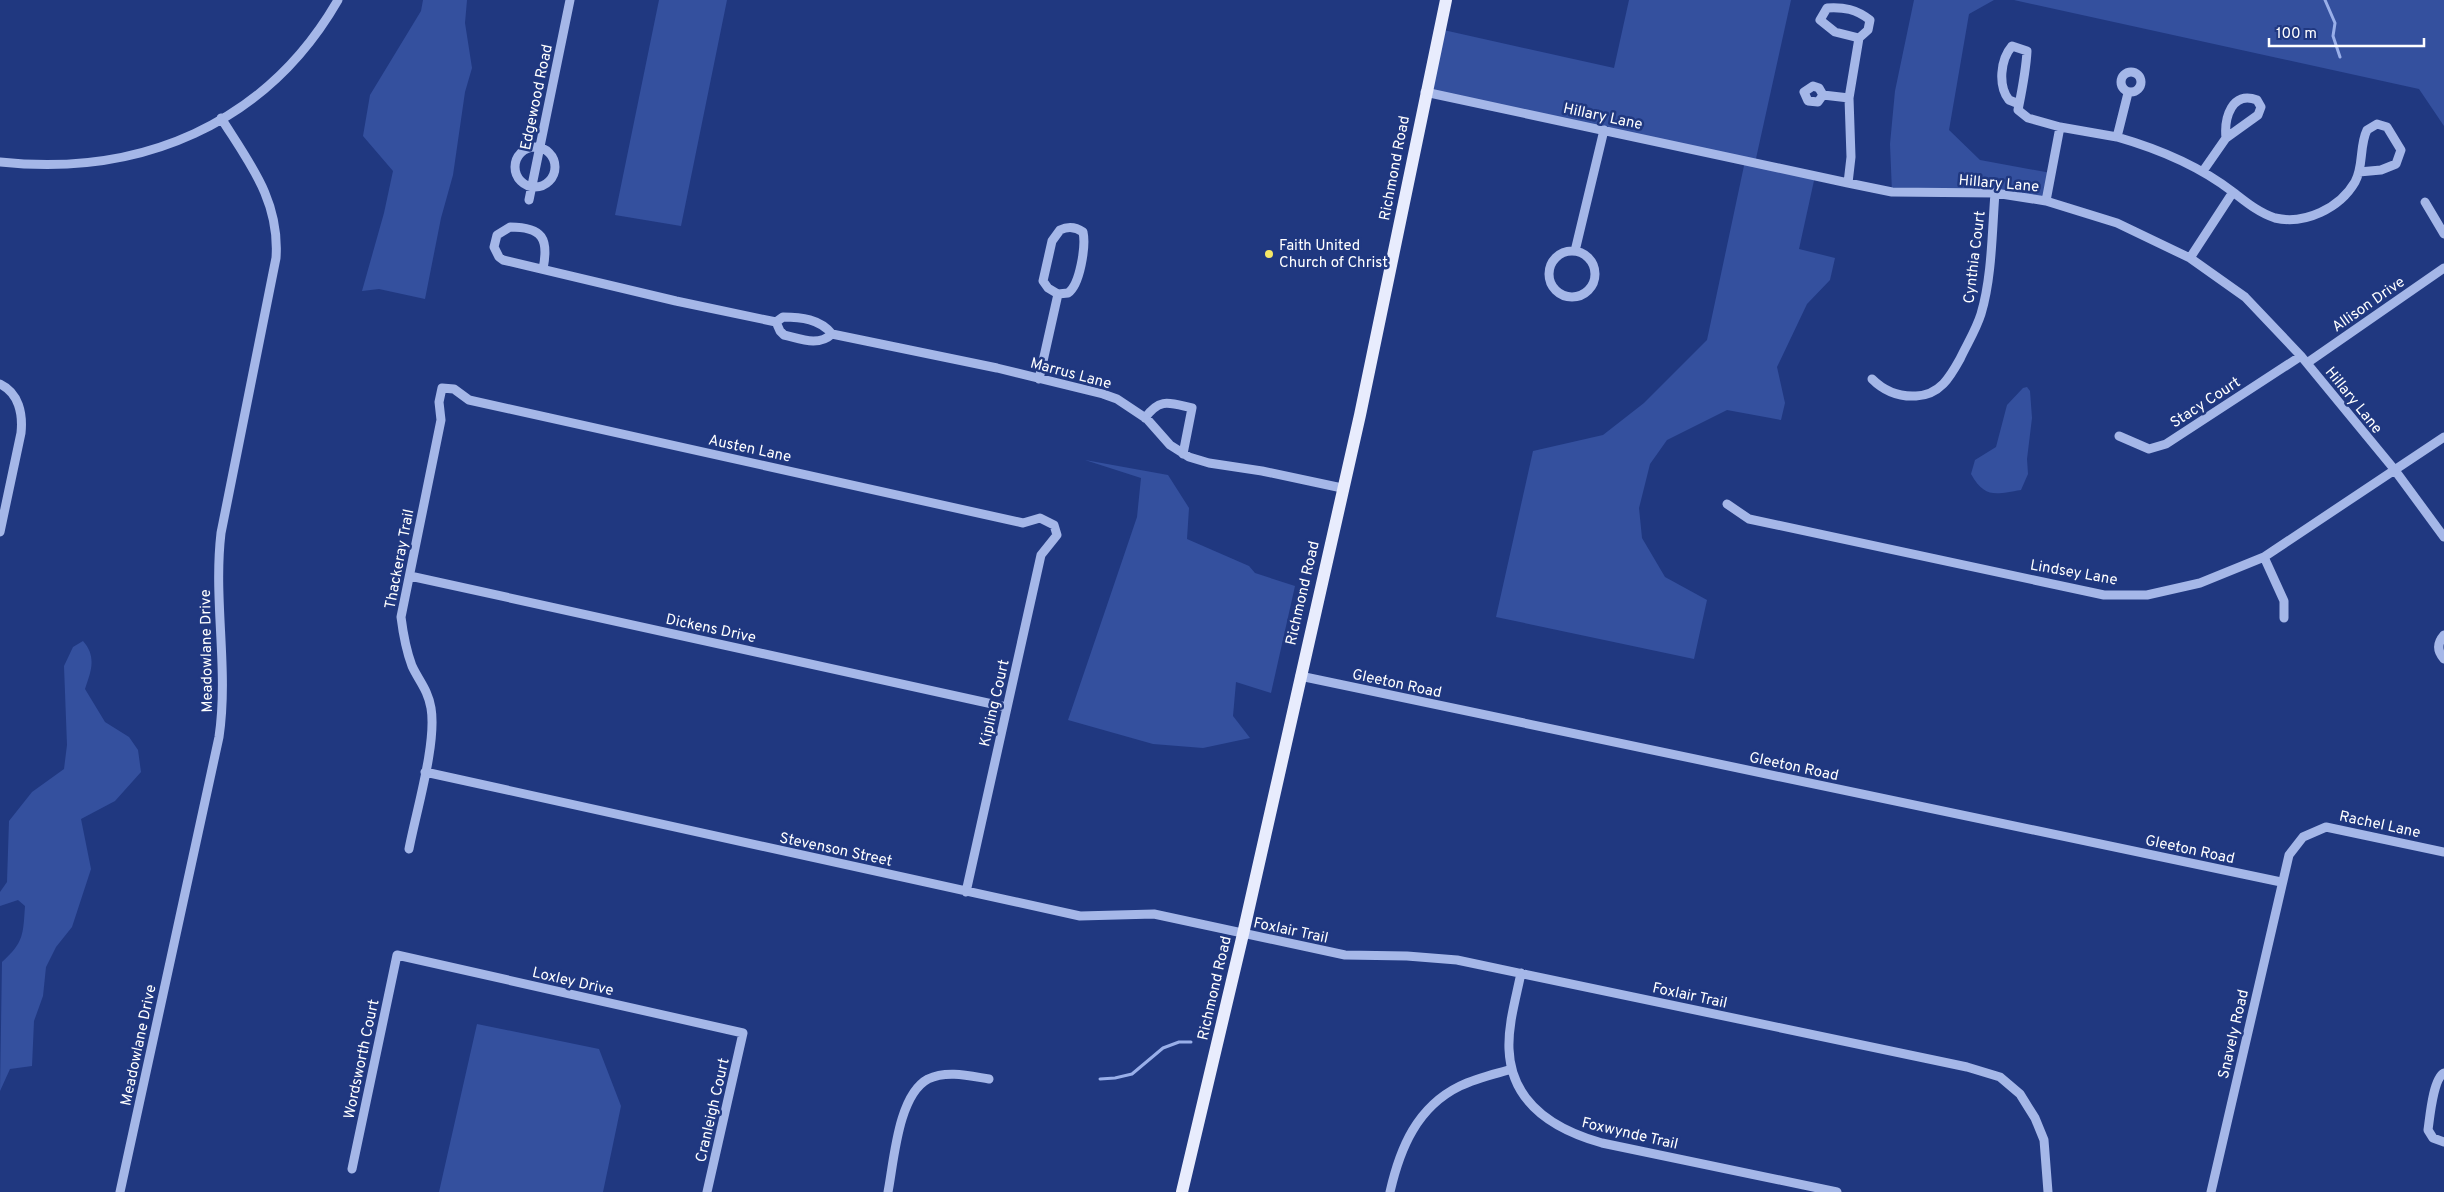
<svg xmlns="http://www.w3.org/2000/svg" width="2444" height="1192" viewBox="0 0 2444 1192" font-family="Overpass,sans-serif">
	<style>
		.green { fill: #34509e }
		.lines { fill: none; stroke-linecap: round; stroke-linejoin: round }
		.stream { stroke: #99afe9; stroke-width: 3 }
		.minor { stroke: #a5b7e8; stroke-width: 9 }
		.major { stroke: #e8ecfd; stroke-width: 12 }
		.poi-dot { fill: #f5e766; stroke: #203880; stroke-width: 2 }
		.labels { text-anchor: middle; stroke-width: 5; stroke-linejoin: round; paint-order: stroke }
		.street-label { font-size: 15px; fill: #fff; stroke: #203880 }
		.poi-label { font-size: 15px; fill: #fff; stroke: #203880; text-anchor: start }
	</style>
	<rect width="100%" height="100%" fill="#203880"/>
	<path class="green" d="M423,0H467L465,23L472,68L465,92L453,175L441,218L425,299L379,289L362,291L384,213L393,171L363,136L370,95L421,11Z
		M659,0H727L681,226L615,215Z
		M1629,0H1791L1755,163L1815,176L1799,249L1835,258L1830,280L1807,304L1777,367L1785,403L1781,420L1727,410L1667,440L1650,464L1639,508L1642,538L1665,577L1707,600L1694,659L1496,617L1533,451L1603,435L1644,403L1707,340L1745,161L1425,92L1439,29L1614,68Z
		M1914,0H1994L1969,14L1949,130L1980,160L2051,173L2046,201L1995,193L1892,192L1890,144L1895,91Z
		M2014,0H2444V126L2419,89Z
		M2027,387L2030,391L2032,418L2027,459L2028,474L2021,490C1996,494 1985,499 1971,474L1975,460L1996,447L2007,405L2023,388Z
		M1085,460L1168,475L1189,508L1187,539L1249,566L1255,573L1295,586L1271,693L1236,682L1233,716L1250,738L1203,748L1153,744L1068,720L1137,517L1141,478Z
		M83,641C97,657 91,671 85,689L105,722L129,737L138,750L141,772L115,801L81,819L91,869L72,927L56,947L46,967L43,996L34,1021L32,1066L10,1069L0,1091L2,962C24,942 23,935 25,906L18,900L0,906V892L7,882L9,821L32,792L64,769L67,745L64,666L73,647Z
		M477,1024L599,1049L621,1106L603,1192H439Z"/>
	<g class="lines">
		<path class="stream" d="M2325,0L2335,23L2333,36L2340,57
			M1100,1079L1115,1078L1132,1074L1163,1048L1179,1042H1191"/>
		<path class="minor" d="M2121 82a10 10 0 1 1 20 0a10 10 0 1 1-20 0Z
			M1425,92L1848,183L1892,192L1995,193L2046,201L2117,223L2190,258L2245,297L2301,356L2394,469L2444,537
			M1823,95L1818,102L1808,101L1804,92L1813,86L1819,88L1823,95L1849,98
			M2019,104L2009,100C1998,86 2000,60 2012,46L2027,51C2026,71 2022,90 2018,110L2028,118L2060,127
			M2117,137C2159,149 2198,165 2233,192
			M515 167a20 20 0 1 1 40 0a20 20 0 1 1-40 0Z
			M0,162C140,177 266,125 338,0
			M2203,171L2226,138L2258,115L2261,107L2257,100C2232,90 2224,118 2226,138
			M1848,183L1851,157L1849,98L1859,38L1868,30L1870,20C1856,9 1844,7 1827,8L1820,20L1835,32L1859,38
			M529,200L570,0
			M2046,201L2060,127L2117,137L2128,93
			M2425,202L2444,234
			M1549 274a23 23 0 1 1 46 0a23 23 0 1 1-46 0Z
			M1575,251L1604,130
			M2190,258L2233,192C2246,202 2259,213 2275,218C2305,225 2340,208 2355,182C2364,166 2359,146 2367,130L2377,124L2387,127L2401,150L2396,164L2381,170L2359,172
			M543,269C549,239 543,227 510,227L497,235L494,247L499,257L503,260L676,301L776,322
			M832,334C818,347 801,339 784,335L780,331L776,322L783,317C801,317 820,319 832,334L997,368L1103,394L1117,399L1147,419L1170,445L1189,457L1209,463L1262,471L1342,488
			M2307,363L2444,268
			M1039,379L1058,294L1068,293C1080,285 1086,246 1083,232C1076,227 1068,226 1060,230L1052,241L1043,281L1048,288L1058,294
			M1872,379C1884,391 1899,397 1916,396C1940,395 1950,377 1960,359C1967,344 1976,330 1981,314C1992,278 1992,231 1995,193
			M0,384C19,393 23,414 21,433L0,532
			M1145,418C1160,397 1170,403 1192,408L1183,454
			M2119,436L2149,449L2166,444L2301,356
			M1727,504L1749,519L2104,595H2147L2200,583L2264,557L2444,437
			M2264,557L2284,601V618
			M410,576L1006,707
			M2444,635C2437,643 2437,651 2444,659
			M1300,676L2281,882
			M425,772L1080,916L1154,914L1345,955L1407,956L1457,960L1967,1067L2000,1077L2020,1094L2035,1118L2044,1140L2048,1192
			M409,849C416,812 437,743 431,708C428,690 419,681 412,666C406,650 403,633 401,617L441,420L439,402L442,388L454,389L469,400L1023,523L1040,518L1054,525L1057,535L1041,555L966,892
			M1521,973C1516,998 1508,1024 1509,1049C1511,1104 1556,1130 1602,1143L1837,1192
			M2444,1073C2433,1079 2430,1116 2428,1130L2433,1138L2444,1142
			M352,1169L397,955L743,1033L707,1192
			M120,1192L219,737C229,669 213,601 221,533L276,258C280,201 250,164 221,118
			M888,1192C894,1161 898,1095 928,1079C947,1070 970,1076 989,1079
			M1390,1192C1400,1148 1417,1107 1460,1086C1476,1078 1495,1074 1512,1069
			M2211,1192L2289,855L2303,837L2326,827L2444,852"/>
		<path class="major" d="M1182,1192L1243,934L1360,415L1446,0"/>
	</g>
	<circle class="poi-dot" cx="1269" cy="254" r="5"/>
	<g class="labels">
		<g class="street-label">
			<text transform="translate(536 97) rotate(-78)" y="5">Edgewood Road</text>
			<text transform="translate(1603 116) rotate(12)" y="5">Hillary Lane</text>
			<text transform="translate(1394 168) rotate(-79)" y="5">Richmond Road</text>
			<text transform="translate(1999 183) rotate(5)" y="5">Hillary Lane</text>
			<text transform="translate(1974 257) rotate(-83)" y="5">Cynthia Court</text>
			<text transform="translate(2368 304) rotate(-35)" y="5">Allison Drive</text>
			<text transform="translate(1071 373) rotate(15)" y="5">Marrus Lane</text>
			<text transform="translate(2354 400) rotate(51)" y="5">Hillary Lane</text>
			<text transform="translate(2205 402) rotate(-33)" y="5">Stacy Court</text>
			<text transform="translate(750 448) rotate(12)" y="5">Austen Lane</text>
			<text transform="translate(399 559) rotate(-79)" y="5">Thackeray Trail</text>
			<text transform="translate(2074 572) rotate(10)" y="5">Lindsey Lane</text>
			<text transform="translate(1302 593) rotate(-77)" y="5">Richmond Road</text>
			<text transform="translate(711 628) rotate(12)" y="5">Dickens Drive</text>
			<text transform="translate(206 651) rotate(-91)" y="5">Meadowlane Drive</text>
			<text transform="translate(1397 683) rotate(12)" y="5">Gleeton Road</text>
			<text transform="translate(994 703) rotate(-77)" y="5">Kipling Court</text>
			<text transform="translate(1794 766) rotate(12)" y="5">Gleeton Road</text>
			<text transform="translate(2380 824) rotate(12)" y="5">Rachel Lane</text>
			<text transform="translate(836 849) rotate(12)" y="5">Stevenson Street</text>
			<text transform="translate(2190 849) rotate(12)" y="5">Gleeton Road</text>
			<text transform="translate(1291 930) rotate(12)" y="5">Foxlair Trail</text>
			<text transform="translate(573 981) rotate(13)" y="5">Loxley Drive</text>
			<text transform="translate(1214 988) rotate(-77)" y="5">Richmond Road</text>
			<text transform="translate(1690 995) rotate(12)" y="5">Foxlair Trail</text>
			<text transform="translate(2233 1034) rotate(-77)" y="5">Snavely Road</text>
			<text transform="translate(138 1045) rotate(-78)" y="5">Meadowlane Drive</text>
			<text transform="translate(361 1059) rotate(-78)" y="5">Wordsworth Court</text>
			<text transform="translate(712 1110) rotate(-77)" y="5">Cranleigh Court</text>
			<text transform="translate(1630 1133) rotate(13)" y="5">Foxwynde Trail</text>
		</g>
		<g class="poi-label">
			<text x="1279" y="250">Faith United<tspan x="1279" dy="17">Church of Christ</tspan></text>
		</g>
	</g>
	<path d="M2269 38v8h155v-8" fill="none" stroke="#ffffff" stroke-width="2.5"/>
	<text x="2276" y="38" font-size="15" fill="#ffffff" stroke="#203880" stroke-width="4" paint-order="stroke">100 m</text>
</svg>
